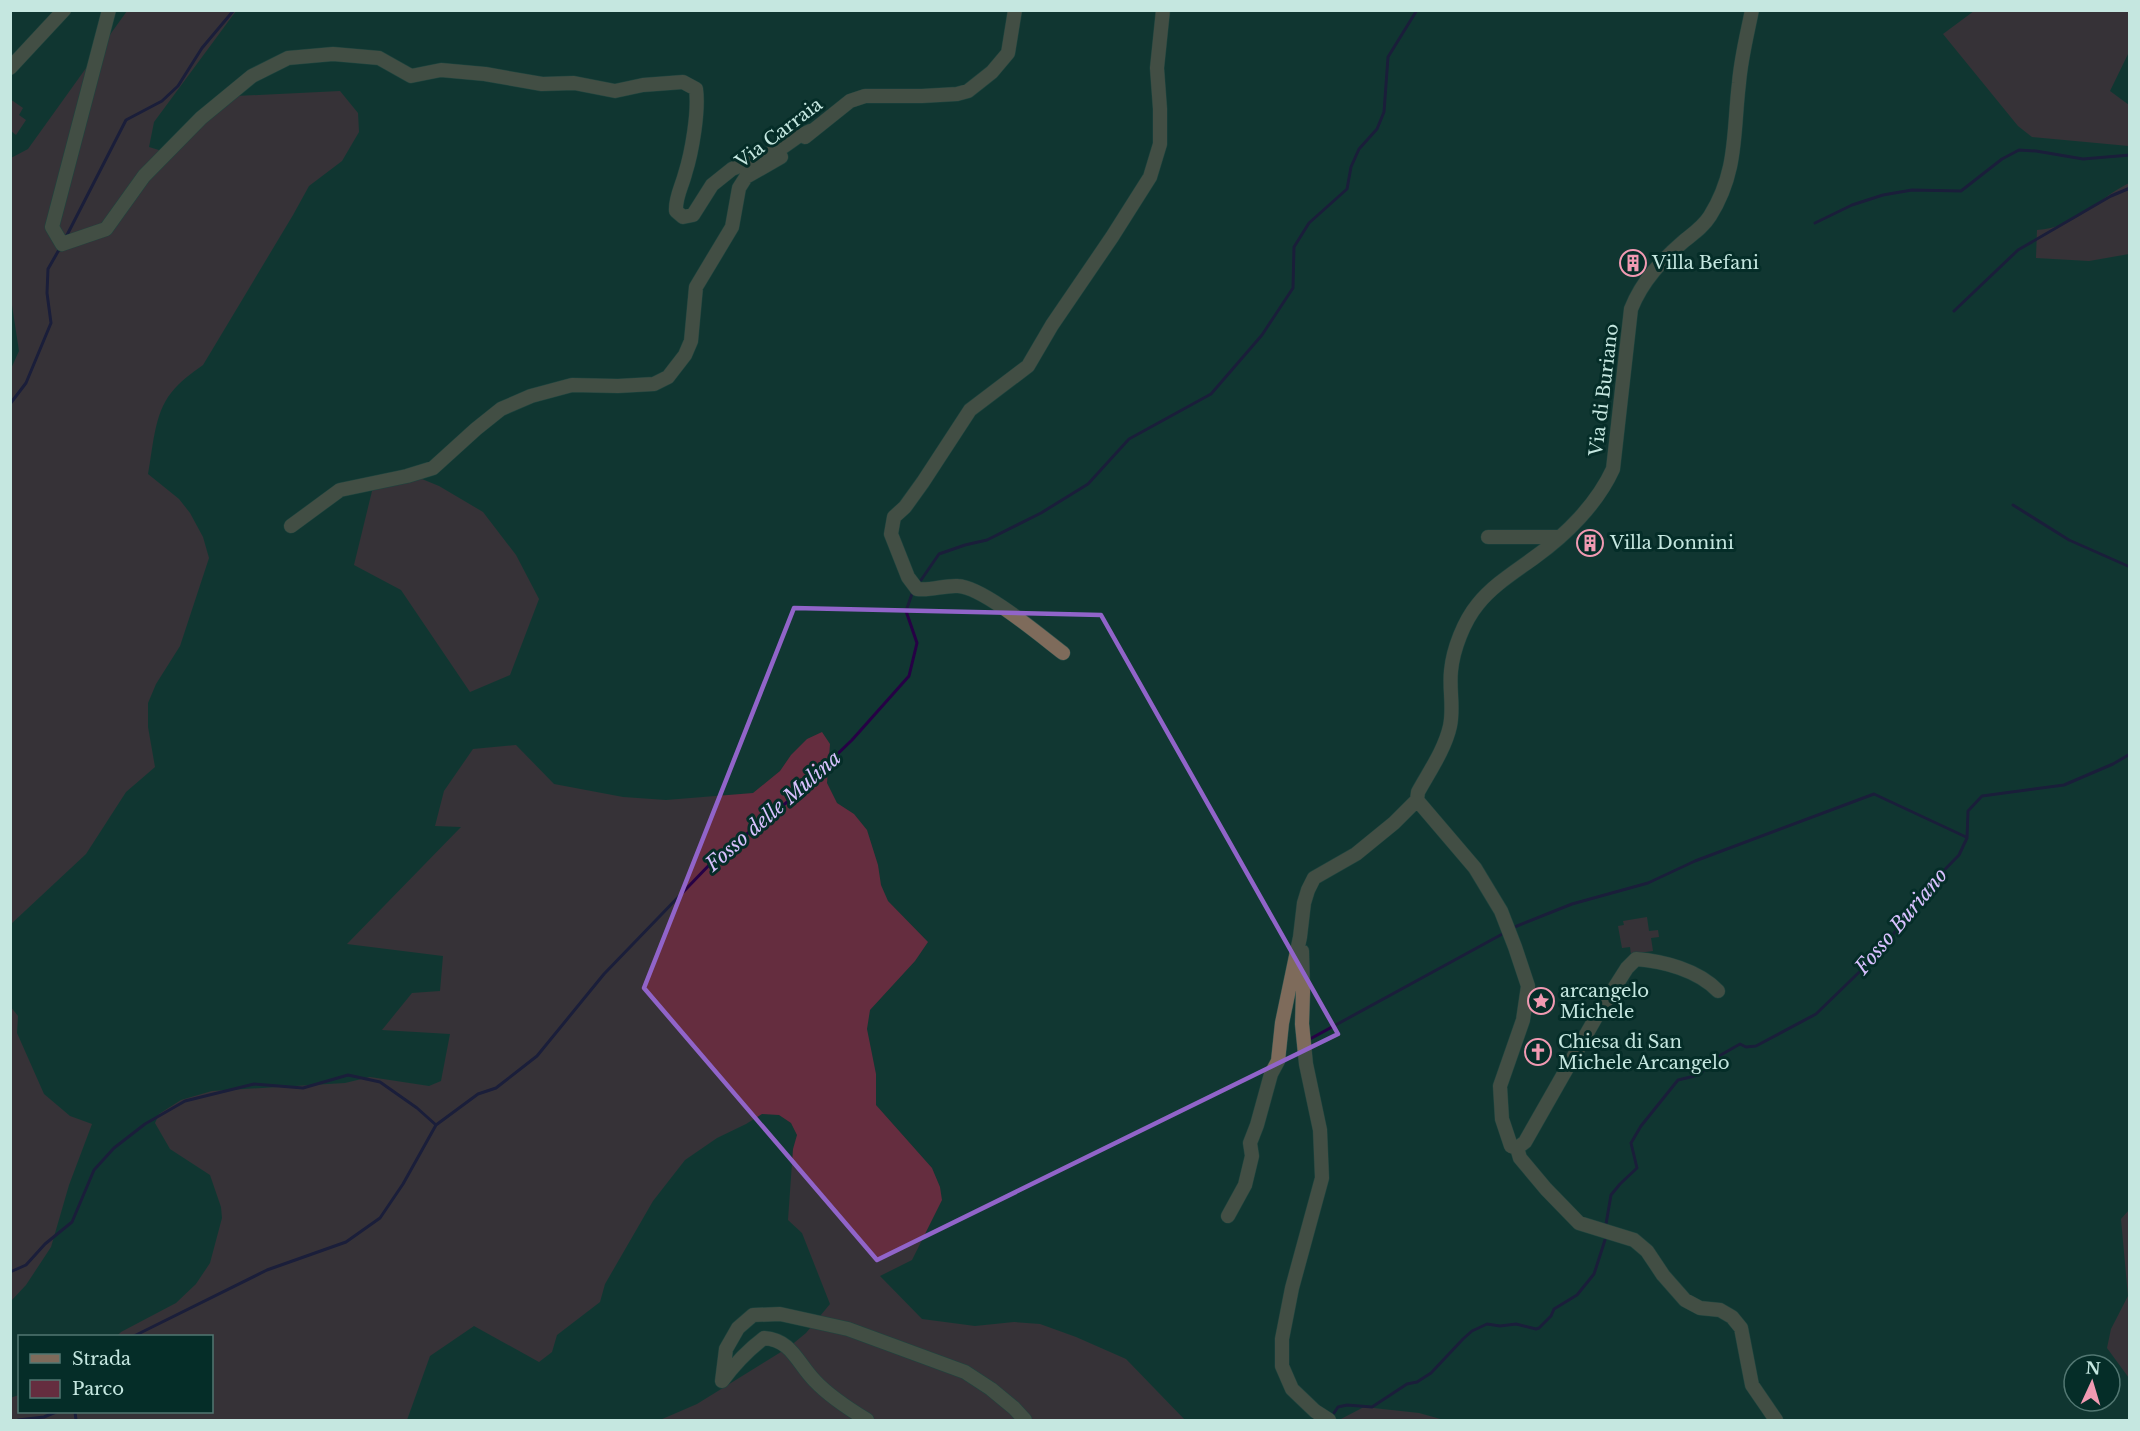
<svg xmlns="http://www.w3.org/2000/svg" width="2140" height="1431" viewBox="0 0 2140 1431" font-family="'Libre Baskerville',serif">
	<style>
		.green { fill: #652d3f }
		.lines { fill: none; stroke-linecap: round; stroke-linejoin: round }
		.stream { stroke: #260145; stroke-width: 3 }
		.minor-casing { stroke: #2e534e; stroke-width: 15 }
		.minor { stroke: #7e6b5b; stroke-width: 14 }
		.marked { fill: none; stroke: #9164c9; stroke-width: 4.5; stroke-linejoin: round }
		.labels { text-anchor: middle; stroke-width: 6; stroke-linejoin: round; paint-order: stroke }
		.street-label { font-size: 18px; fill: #c5e7e0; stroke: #052d28 }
		.poi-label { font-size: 18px; fill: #c5e7e0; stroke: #052d28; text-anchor: start }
		.water-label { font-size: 20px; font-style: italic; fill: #d8c1fe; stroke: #052d28 }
	</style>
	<rect width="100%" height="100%" fill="#113732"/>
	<path class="green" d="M127,11H236L154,122L149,147L162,151L236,96L340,91L358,113L359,132L342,161L309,186L293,215L203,365C192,373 180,381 171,393C154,414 153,448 148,474L179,499L190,513L203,537L209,558L180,646L156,684L148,703V727L155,767L126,792L86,854L11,924L10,371L19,351L10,292L11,158L28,149Z
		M1974,11H2129V52L2110,91L2129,105V146L2032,137L2018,126L1943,34Z
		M10,99L23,108L19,115L26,120L16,135L11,131Z
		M2129,183V254L2089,261L2036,258L2037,230C2076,228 2097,199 2129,183Z
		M417,477L439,486L483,512L516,555L539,599L510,675L470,692L401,590L354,565L373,487Z
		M822,732L830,744L827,783L837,803L854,814L867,830L878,865L881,885L888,901L928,942L915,961L870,1010L867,1029L876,1074V1105L932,1168L940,1187L942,1200L912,1260L880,1276L922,1319L975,1326L1014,1322L1040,1324L1076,1337L1126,1359L1185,1420H660L697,1404L789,1347L806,1333L830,1304L802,1233L788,1220L793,1149L797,1135L791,1123L779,1115L762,1114L746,1124L717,1138L685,1160L653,1201L605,1284L600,1302L557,1335L552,1352L539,1362L474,1326L430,1356L407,1420H11L10,1398L19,1395L20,1412H212V1336H117L121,1332L176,1303L196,1284L210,1263L222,1218L221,1207L210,1175L170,1149L155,1123L159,1114L181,1100L212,1091L345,1083L370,1077L429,1086L441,1081L450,1034L382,1030L412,993L440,991L443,956L347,944L461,827L435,826L444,791L473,749L516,745L554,784L623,797L666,800L753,793L780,771L791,755L807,739Z
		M1647,917L1649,931L1658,930L1659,937L1651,938L1653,951L1631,954L1630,947L1622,948L1618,926L1624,925L1623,921Z
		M10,1006L18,1016L17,1033L44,1094L70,1116L92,1124L69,1185L51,1247L26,1285L11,1301Z
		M2129,1210V1378L2107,1348L2111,1329L2128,1296L2121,1219Z
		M1364,1407L1419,1413L1444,1420H1339Z"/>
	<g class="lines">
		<path class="stream" d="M1815,223L1852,205L1883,195L1912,190L1961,191L2002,159L2019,150L2036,151L2083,159L2130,155
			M66,237L126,120L162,101L178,86L202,48L234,10
			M1954,311L2018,250L2111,196L2130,188
			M10,404L26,383L51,323L47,293L48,269L60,248
			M2013,505L2069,540L2130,567
			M919,583L939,554L965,545L987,540L1041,513L1088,484L1129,439L1211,394L1262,335L1293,288L1294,247L1309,223L1347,189L1351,167L1359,149L1377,129L1384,112L1388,57L1417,10
			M1512,928L1572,904L1648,883L1695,861L1874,794L1966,837
			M1310,1039L1506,932
			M1606,1224L1611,1195L1620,1184L1637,1168L1631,1143L1641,1126L1678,1080L1699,1075L1719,1056L1740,1044L1746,1047L1756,1046L1816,1014L1883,949L1923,892L1959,855L1967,838L1968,811L1982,796L2064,785L2113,764L2130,754
			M10,1272L26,1265L45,1244L72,1222L94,1170L114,1148L145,1124L185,1101L254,1084L303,1088L348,1075L380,1082L417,1108L436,1125
			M134,1336L267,1270L346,1242L380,1218L403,1184L436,1125L478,1094L496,1088L537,1056L604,974L714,860L791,799L852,740L909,676L917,643L906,611L913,591
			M75,1412L76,1420
			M1334,1413L1338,1407L1347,1405L1372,1407L1407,1384L1417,1382L1431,1373L1463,1339L1472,1331L1487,1324L1500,1326L1516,1324L1536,1329L1539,1328L1551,1316L1554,1309L1577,1295L1594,1274L1605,1240
			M18,1420L44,1417L56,1412"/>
		<defs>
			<path id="minor" d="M109,10L52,227L62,244L106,229L144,176L201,118L252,76L288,58L333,54L379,58L411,76L441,70L485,74L542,84L574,83L615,91L643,85L683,82L696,89C699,111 692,152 685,174C682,186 675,198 676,211L683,217L693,215L712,185L732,169L780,149L797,137L810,131
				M10,68L64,10
				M805,137L850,101L865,96H922L957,94L968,91L992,72L1008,53L1015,10
				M291,526L340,490L407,476L433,468L476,429L501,409L531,396L572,385L618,386L654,384L668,377L685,355L691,341L696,287L732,227L739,188L746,177L781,157
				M1488,537H1560
				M1063,653C1042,637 983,587 958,586C944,585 931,591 917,589L908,577L891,534L894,517L905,507L923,482L970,410L1028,366L1052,325L1112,237L1150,177L1160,144V109L1157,68L1163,10
				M1417,800L1475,868L1501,911L1515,947L1528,986L1523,1020L1500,1086L1502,1119L1511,1146L1517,1148
				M1302,951L1303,992L1302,1024L1306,1064L1320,1130L1322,1178L1292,1288L1282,1339V1366L1292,1389L1315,1411L1329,1420
				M1517,1148L1520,1158L1546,1189L1579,1223L1634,1240L1647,1251L1663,1275L1685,1300L1700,1308L1720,1310L1732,1317L1741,1328L1752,1385L1776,1420
				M1517,1148L1525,1142L1599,1012L1627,968L1636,959C1663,961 1698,970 1718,991
				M1228,1216L1245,1185L1252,1156L1250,1143L1257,1125L1271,1074L1278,1061L1282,1023L1300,937L1304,903L1308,890L1314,878L1356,854L1394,823L1417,800L1418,792C1429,772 1445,749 1450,726C1454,707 1449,690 1451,671C1453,649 1464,621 1478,604C1493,585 1516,571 1535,557C1566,535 1597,504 1613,469L1631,309C1642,281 1662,260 1684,241C1694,233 1703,227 1710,216C1738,171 1733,132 1739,83C1741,58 1747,35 1752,10
				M722,1381L726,1349L738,1328L753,1315L780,1314L848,1329L965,1372L991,1389L1014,1408L1025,1420
				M722,1381C734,1365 748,1350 764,1338C792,1340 797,1363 815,1381C829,1396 849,1409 867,1420"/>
		</defs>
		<use href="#minor" class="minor-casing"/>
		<use href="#minor" class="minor"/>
	</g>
	<path d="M0 0H2140V1431H0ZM794,608L1101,615L1338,1034L877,1260L644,988Z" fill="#113732" fill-opacity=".55" fill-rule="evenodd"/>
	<path class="marked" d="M794,608L1101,615L1338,1034L877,1260L644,988Z"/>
	<defs>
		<symbol id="building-ring" viewBox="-11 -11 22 22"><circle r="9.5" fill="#052d28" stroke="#f19ab2" stroke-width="1.5"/><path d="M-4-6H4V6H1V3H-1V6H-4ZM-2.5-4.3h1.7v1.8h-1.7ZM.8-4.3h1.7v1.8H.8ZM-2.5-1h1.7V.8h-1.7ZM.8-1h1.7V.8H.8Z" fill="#f19ab2"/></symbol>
		<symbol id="sight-ring" viewBox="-11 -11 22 22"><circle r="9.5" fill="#052d28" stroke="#f19ab2" stroke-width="1.5"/><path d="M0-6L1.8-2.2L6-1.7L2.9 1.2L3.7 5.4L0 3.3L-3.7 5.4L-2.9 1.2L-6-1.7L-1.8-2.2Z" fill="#f19ab2"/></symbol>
		<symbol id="church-ring" viewBox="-11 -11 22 22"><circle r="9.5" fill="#052d28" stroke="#f19ab2" stroke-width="1.5"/><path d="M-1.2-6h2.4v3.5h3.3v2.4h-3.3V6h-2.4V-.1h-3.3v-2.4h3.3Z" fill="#f19ab2"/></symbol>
	</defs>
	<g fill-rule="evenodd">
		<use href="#building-ring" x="1618" y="248" width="30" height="30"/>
		<use href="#building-ring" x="1575" y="528" width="30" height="30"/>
		<use href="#sight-ring" x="1526" y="986" width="30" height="30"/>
		<use href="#church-ring" x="1523" y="1037" width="30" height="30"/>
	</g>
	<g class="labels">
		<g class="street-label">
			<text transform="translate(779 133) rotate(-37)" y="6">Via Carraia</text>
			<text transform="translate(1604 390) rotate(-83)" y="6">Via di Buriano</text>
		</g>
		<g class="poi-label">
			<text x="1652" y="269">Villa Befani</text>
			<text x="1610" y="549">Villa Donnini</text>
			<text x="1560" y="997">arcangelo<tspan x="1560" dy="21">Michele</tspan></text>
			<text x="1558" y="1048">Chiesa di San<tspan x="1558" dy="21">Michele Arcangelo</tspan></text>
		</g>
		<g class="water-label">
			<text transform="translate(773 811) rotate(-41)" y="7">Fosso delle Mulina</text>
			<text transform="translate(1901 921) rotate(-50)" y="7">Fosso Buriano</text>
		</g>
	</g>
	<rect width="2140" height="1431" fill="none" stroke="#c5e7e0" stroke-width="24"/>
	<rect x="18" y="1335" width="195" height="78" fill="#052d28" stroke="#527772" stroke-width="1.5"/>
	<rect x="30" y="1354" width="30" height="9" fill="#7e6b5b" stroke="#527772" stroke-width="1.5"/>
	<text x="72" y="1365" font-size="18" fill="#c5e7e0">Strada</text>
	<rect x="30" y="1380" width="30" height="18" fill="#652d3f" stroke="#527772" stroke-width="1.5"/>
	<text x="72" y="1395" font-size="18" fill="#c5e7e0">Parco</text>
	<g transform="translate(2092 1383) rotate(4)"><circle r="28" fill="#052d28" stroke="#527772" stroke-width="1.5"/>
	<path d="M0-4.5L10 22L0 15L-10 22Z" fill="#f19ab2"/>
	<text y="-9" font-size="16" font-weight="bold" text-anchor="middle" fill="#c5e7e0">N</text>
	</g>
</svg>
